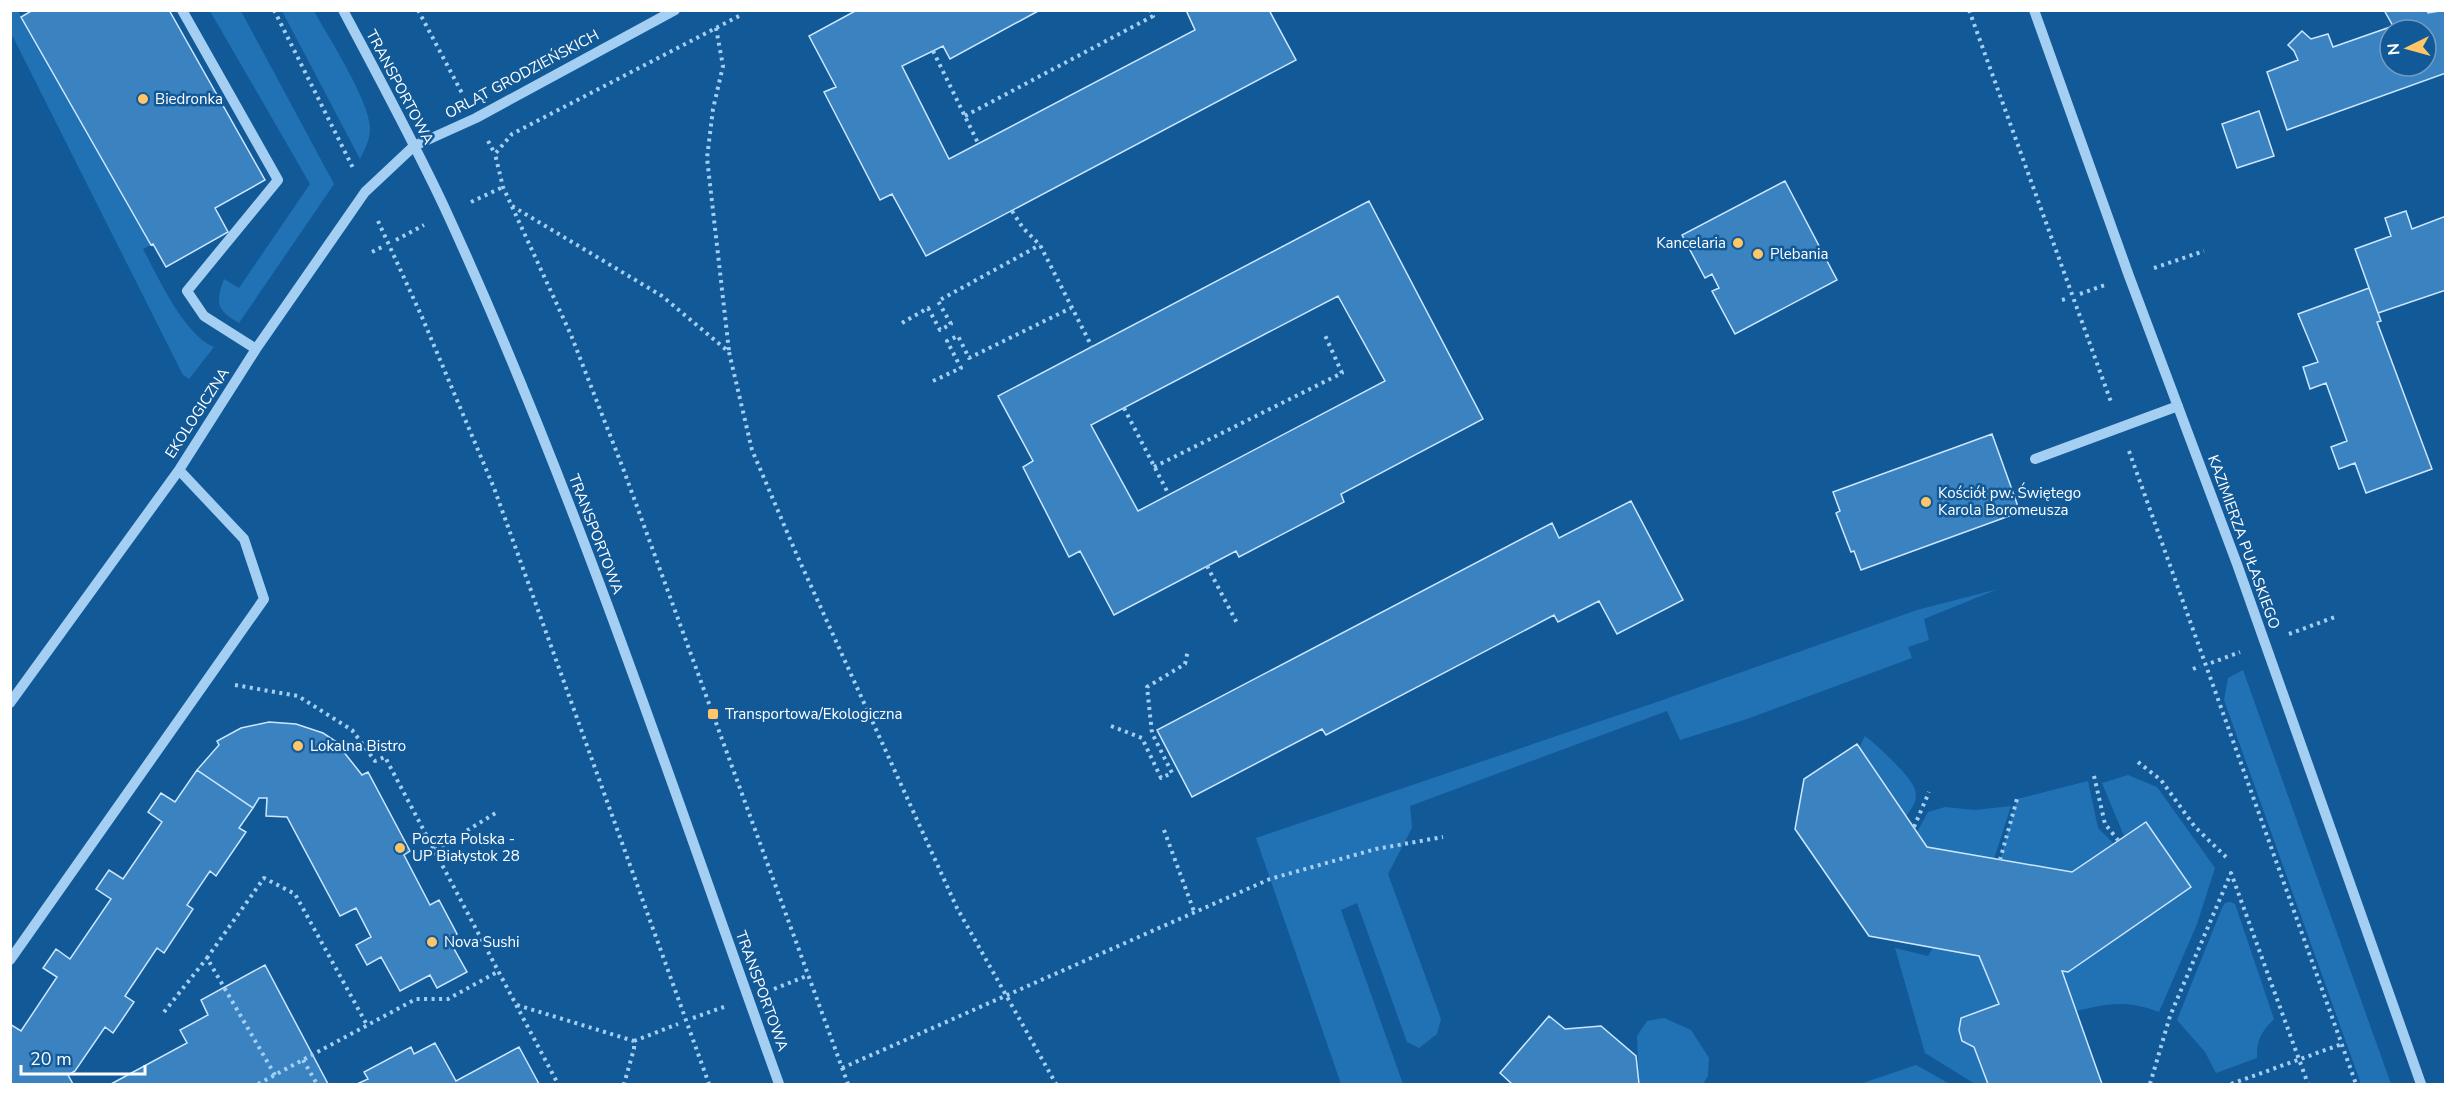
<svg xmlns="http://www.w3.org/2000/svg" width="2456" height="1095" viewBox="0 0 2456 1095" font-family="'Nunito Sans',sans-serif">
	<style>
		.green { fill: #2172b5 }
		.building { fill: #3b82c0; stroke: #cce7fd; stroke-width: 1.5; fill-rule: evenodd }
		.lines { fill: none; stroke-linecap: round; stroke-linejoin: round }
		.path { stroke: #a4cff3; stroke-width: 4; stroke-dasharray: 3 4.5; stroke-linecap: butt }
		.minor { stroke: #a4cff3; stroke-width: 10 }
		.poi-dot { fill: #ffc566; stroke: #125998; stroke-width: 2 }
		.labels { text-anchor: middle; stroke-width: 5; stroke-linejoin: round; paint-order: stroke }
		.street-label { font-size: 15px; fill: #fff; stroke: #125998 }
		.poi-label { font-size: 15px; fill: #fff; stroke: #125998; text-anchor: start }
	</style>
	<rect width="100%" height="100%" fill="#125998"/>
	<path class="green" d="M11,10L18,11L151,245L143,249C158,277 184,335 214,347L189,379L183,375L11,33Z
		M210,11H241L334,184L239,323C217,310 215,304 224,279L239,288L310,184Z
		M282,11H314C329,38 369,100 370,128C370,140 365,149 360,159Z
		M1998,589L1924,619L1929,640L1908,647L1912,658L1747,719L1680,740L1667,711L1410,806L1412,828L1388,874L1441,1019L1437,1034L1419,1048L1407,1042L1357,903L1341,910L1403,1084H1341L1256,838L1657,702L1917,610Z
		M2243,670L2391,1084H2361L2357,1073L2224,700L2228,678Z
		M1865,736C1877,745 1911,776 1915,790C1918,801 1912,808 1906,816L1859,748Z
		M2128,775L2157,787L2215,868L2197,924L2159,1012C2127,1000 2109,1003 2076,1011L2062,971L2191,887L2146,822L2124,836L2102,783Z
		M2088,781L2098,828L2114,844L2072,872L2000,860L2017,799Z
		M2011,806L1994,859L1927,847L1917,832L1928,812L1945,807L1975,810Z
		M2231,902L2235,904L2274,1019C2262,1031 2256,1040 2257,1058L2216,1073L2205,1052L2177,1020L2222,908L2225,903Z
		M1933,947L1979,956L1999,1004L1962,1041L1974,1047L1988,1084H1975L1925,1053L1895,948L1928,956Z
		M1664,1018L1691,1030L1709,1058L1708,1076L1703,1084H1639L1637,1036L1647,1021Z
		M1916,1065L1950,1084H1860Z"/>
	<path class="building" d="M33,10H169L265,180L215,208L228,232L166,267L153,244L151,245L21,17Z
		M857,10H1040L950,59L943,46L902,66L949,159L1195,30L1186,10H1269L1296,60L926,256L892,194L880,200L824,92L836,87L809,36Z
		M2384,10H2427L2428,13L2446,10V73L2287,130L2267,72L2298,60L2294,51L2288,45L2302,31L2311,39L2328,34L2333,47L2393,26ZM2390,30H2426V66H2390Z
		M2259,111L2274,156L2237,168L2222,124Z
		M1785,181L1837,280L1735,334L1712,291L1719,288L1712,274L1705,278L1682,235Z
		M1369,201L1483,419L1341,494L1344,502L1239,557L1236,551L1114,615L1080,551L1069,557L1023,467L1033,461L998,396ZM1338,296L1385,381L1138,511L1091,425Z
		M2406,211L2412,229L2446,216V290L2378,313L2355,249L2391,236L2385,218Z
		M2369,288L2381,321L2377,322L2432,469L2366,493L2355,463L2339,469L2331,447L2347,441L2326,383L2310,389L2303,367L2318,362L2298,314Z
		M1992,434L2020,512L1861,570L1854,551L1851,552L1836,513L1840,511L1833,492Z
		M1631,501L1683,600L1617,634L1599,601L1558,622L1554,615L1326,735L1322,729L1192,797L1157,730L1552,523L1559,538Z
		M269,722L296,724L323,733L346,748L343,751L362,775L368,772L410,851L404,855L430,905L439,900L457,934L448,938L467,972L437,988L430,975L400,991L381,957L367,965L356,945L371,937L356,908L340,916L287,817L266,816L267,798H259L253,808L197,770L219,745L217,741L241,728Z
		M1857,744L1927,847L2072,872L2146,822L2191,887L2068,972L2062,971L2102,1084H1988L1974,1047L1962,1041L1959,1030L1961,1018L1999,1004L1979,956L1869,936L1795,829L1804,779Z
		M197,770L253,808L239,828L246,832L216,876L210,871L187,905L193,909L164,953L157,948L125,996L134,1002L113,1033L105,1027L75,1071L68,1075L73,1084H10V1024L21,1031L57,977L43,968L56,949L70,959L111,899L96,889L109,870L123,879L162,822L148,812L161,793L175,802Z
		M265,965L328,1084H111L187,1043L180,1030L208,1015L201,1000Z
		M1549,1016L1565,1029L1601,1026L1636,1056L1639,1084H1512L1500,1073Z
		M435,1043L456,1081L519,1047L539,1084H357L368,1079L364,1072L411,1047L414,1054Z"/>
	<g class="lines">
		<path class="path" d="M274,10L353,168
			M418,10L463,95
			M1969,10L2111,402
			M739,16L512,134L495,154L503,187L571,335L624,471L848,1084
			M716,28L723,66L713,109L707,158L729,351
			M933,51L978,143
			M965,116L1153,16L1150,10
			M488,141L495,154
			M471,202L503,187
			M512,206L662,296L729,352L752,450L796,553L957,908L1056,1084
			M1012,211L1023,228L1040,245L1092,347
			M378,221L422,317L494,488L709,1084
			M396,240L424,225
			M372,252L382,247
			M2154,268L2204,251
			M2080,294L2105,285
			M2062,300L2069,298
			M902,323L928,308L940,330L951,324L938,301L1040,245
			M933,381L961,368L947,341L958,336L969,358L1071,308
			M1124,408L1169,495
			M2129,451L2356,1084
			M1154,467L1342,373L1324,333
			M1207,566L1238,625
			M2289,634L2335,617
			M2211,663L2240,652
			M2193,669L2200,666
			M235,685L298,696L352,730L375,761L385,757L558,1084
			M1111,726L1142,738L1161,778L1172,773L1152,733L1147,687L1185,664L1188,650
			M2138,762L2161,780L2195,827L2226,857
			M2094,776L2105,824L2118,840
			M1914,827L1929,792
			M1164,830L1195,914
			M435,850L499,811
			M2000,860L2017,799
			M774,989L809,975
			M517,1005L634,1041V1049L624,1084
			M164,1012L207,958
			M693,1018L724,1007
			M634,1041L678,1024
			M303,1060L317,1084
			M842,1068L1270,879L1376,849L1443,837
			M275,1075L207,958L264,878L295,894L367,1025
			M258,1084L416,999H448L499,971
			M2150,1084L2170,1016L2231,873L2308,1084
			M2231,1084L2342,1044"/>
		<path class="minor" d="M182,10L278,180L187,291L204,316L256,349
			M343,10C379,78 415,144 447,213C577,496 674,792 779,1084
			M2034,10L2129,276L2237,564L2421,1084
			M2035,459L2178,406
			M10,703L179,470L256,349L365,192L414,146L476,118L675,10
			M10,960L264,599L244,539L179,470"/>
	</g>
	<g class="poi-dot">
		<circle cx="143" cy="99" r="6"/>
		<circle cx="1738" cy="243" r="6"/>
		<circle cx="1758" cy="254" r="6"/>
		<circle cx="1926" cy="502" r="6"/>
		<rect x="707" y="708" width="12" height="12" rx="3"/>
		<circle cx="298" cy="746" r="6"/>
		<circle cx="400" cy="848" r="6"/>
		<circle cx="432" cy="942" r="6"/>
	</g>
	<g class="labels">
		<g class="street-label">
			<text transform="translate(522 74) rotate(-28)" y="5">ORLĄT GRODZIEŃSKICH</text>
			<text transform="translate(400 87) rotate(62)" y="5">TRANSPORTOWA</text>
			<text transform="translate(197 413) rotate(-57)" y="5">EKOLOGICZNA</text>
			<text transform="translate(596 534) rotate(69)" y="5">TRANSPORTOWA</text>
			<text transform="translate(2244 542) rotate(70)" y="5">KAZIMIERZA PUŁASKIEGO</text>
			<text transform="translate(762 991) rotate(70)" y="5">TRANSPORTOWA</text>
		</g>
		<g class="poi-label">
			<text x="155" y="104">Biedronka</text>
			<text x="1726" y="248" text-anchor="end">Kancelaria</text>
			<text x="1770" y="259">Plebania</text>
			<text x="1938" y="498">Kościół pw. Świętego<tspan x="1938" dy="17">Karola Boromeusza</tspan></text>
			<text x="725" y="719">Transportowa/Ekologiczna</text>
			<text x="310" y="751">Lokalna Bistro</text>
			<text x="412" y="844">Poczta Polska -<tspan x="412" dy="17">UP Białystok 28</tspan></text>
			<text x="444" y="947">Nova Sushi</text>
		</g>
	</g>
	<rect width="2456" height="1095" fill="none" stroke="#ffffff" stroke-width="24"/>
	<g transform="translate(2408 48) rotate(265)"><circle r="28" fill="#125998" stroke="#719bc1" stroke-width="1.5"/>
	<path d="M0-4.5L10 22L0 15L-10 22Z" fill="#ffc566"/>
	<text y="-9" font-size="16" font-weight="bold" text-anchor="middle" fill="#ffffff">N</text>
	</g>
	<path d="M21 1065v9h124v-9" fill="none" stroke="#ffffff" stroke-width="3"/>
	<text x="30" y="1065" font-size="18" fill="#ffffff" stroke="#125998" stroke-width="4.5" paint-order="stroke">20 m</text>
</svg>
